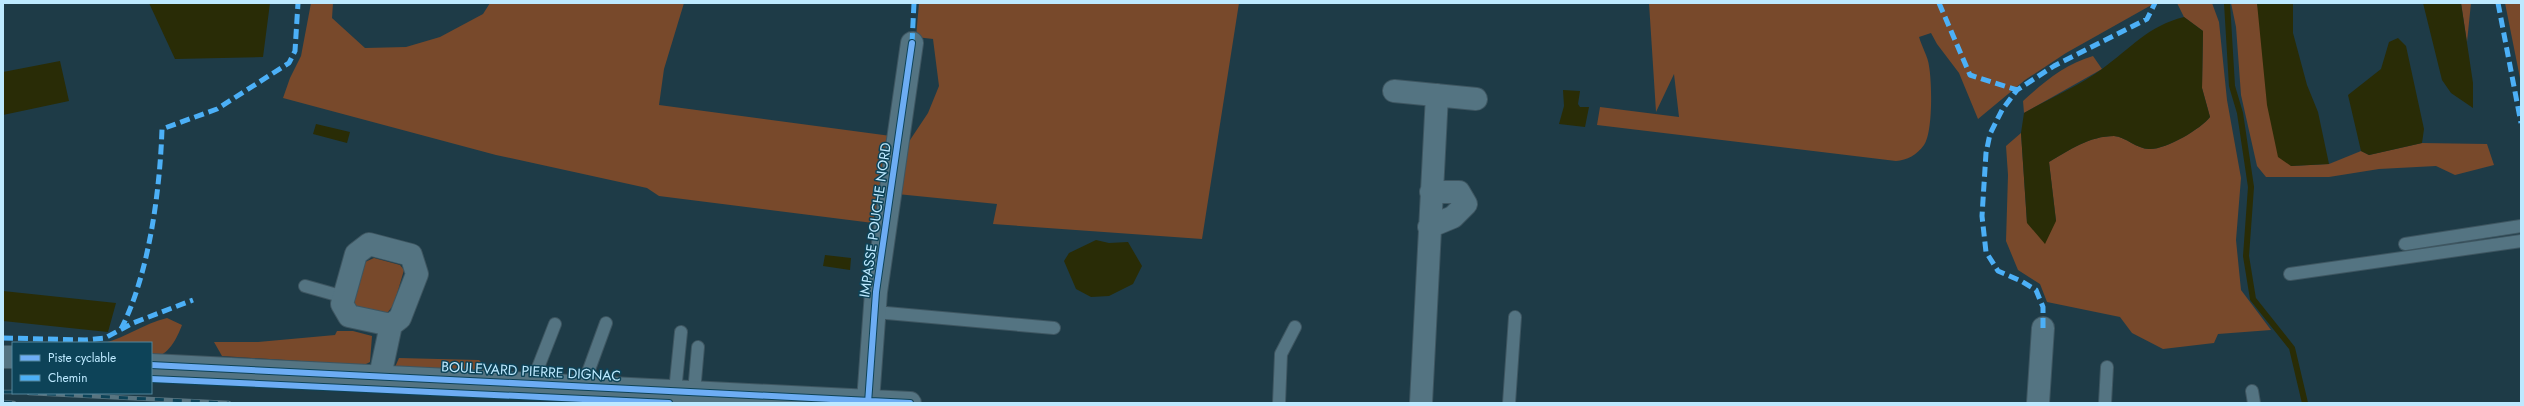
<svg xmlns="http://www.w3.org/2000/svg" width="2524" height="406" viewBox="0 0 2524 406" font-family="Jost,sans-serif">
	<style>
		.green { fill: #78492b }
		.water { fill: #292c06 }
		.lines { fill: none; stroke-linecap: round; stroke-linejoin: round }
		.stream { stroke: #292c06; stroke-width: 6 }
		.service-casing { stroke: #3e5661; stroke-width: 14 }
		.minor-casing { stroke: #3e5661; stroke-width: 24 }
		.service { stroke: #547482; stroke-width: 12 }
		.minor { stroke: #547482; stroke-width: 22 }
		.rail-casing { stroke: #587480; stroke-width: 4.5 }
		.rail { stroke: #0d4358; stroke-width: 3; stroke-dasharray: 9; stroke-linecap: butt }
		.quiet { stroke: #4cb0f7; stroke-width: 5; stroke-dasharray: 10 5; stroke-linecap: butt }
		.cycleway-casing { stroke: #0d4358; stroke-width: 8 }
		.cycleway { stroke: #6dadf4; stroke-width: 6 }
		.labels { text-anchor: middle; stroke-width: 3; stroke-linejoin: round; paint-order: stroke }
		.street-label { font-size: 14px; fill: #bde9ff; stroke: #0d4358 }
	</style>
	<rect width="100%" height="100%" fill="#1e3b47"/>
	<path class="green" d="M311,3H333L332,18L365,48L406,47L440,37L483,14L490,3H684L664,69L659,105L891,136L873,223L659,196L647,188L496,155L283,98L290,78L301,56Z
		M919,3H1239L1202,239L993,224L997,204L897,194L906,146L928,113L939,86L933,39L916,37Z
		M1649,3H2155L2066,53L2025,80L1978,119L1959,73L1937,44L1931,33L1919,37C1922,47 1928,57 1929,66C1932,82 1933,133 1924,145C1917,155 1907,160 1896,161L1597,125L1600,107L1679,117L1674,74L1656,112Z
		M2177,3H2212L2219,22L2227,100L2241,178L2236,240L2241,290L2271,330L2218,334L2214,343L2163,349L2132,333L2120,317L2047,302L2040,284L2018,270L2006,241L2008,175L2006,146L2021,133L2027,223L2056,221L2049,162C2069,150 2090,136 2114,136C2126,137 2137,149 2149,149C2165,150 2201,129 2210,117L2202,88L2203,31L2184,17Z
		M2231,3H2257L2291,166L2329,164L2361,151L2369,155L2422,143L2487,144L2494,165L2455,175L2436,166L2379,169L2329,177H2266L2257,166L2241,95L2236,27Z
		M2461,3H2471L2467,42Z
		M2505,3H2521V83Z
		M2093,56L2102,69L2024,113L2023,101C2044,82 2065,64 2093,56Z
		M374,258L400,265L404,270L394,304L388,312L374,315L352,308L365,262Z
		M167,318L182,325C177,338 168,358 151,357V343H104C127,337 143,324 167,318Z
		M337,331H353L372,336L370,362L364,365L222,356L214,342H258L335,335Z
		M399,358L479,360L488,370L395,367Z"/>
	<path class="water" d="M149,3H270L263,57L175,59Z
		M2257,3H2293V33L2307,85L2318,112L2329,164L2291,166L2278,157L2267,105Z
		M2423,3H2461L2473,83V108L2451,93L2442,80Z
		M2184,17L2203,31L2202,88L2210,117C2201,129 2165,150 2149,149C2137,149 2126,137 2114,136C2090,136 2069,150 2049,162L2056,221L2045,244L2027,223L2021,133L2024,113C2050,98 2079,86 2102,69C2131,48 2148,26 2184,17Z
		M2398,38L2406,46L2424,129L2422,143L2369,155L2361,151L2348,95L2381,69L2389,42Z
		M60,61L69,101L3,115V72Z
		M1563,90L1580,91L1578,104L1580,107H1589L1585,127L1559,124L1564,106Z
		M316,124L350,132L347,143L313,134Z
		M1096,240L1109,243L1128,242L1142,266L1133,284L1109,296L1091,297L1076,289L1064,261L1069,253Z
		M825,255L851,258L850,270L823,266Z
		M3,291L116,303L108,332L3,321Z"/>
	<g class="lines">
		<path class="stream" d="M2227,3L2232,86L2240,113L2251,187L2246,256L2253,299L2292,348L2305,403"/>
		<defs>
			<path id="service" d="M2405,244L2521,226
				M2290,274L2521,241
				M305,286L344,297
				M875,312L1054,328
				M532,383L555,324
				M583,386L606,323
				M675,391L681,332
				M2252,391L2254,403
				M694,392L698,347
				M1279,403L1281,354L1295,327
				M1509,403L1515,317
				M2105,403L2107,367"/>
			<path id="minor" d="M1394,91L1476,99
				M1429,227L1453,217L1466,204L1459,192H1431
				M3,357H13
				M151,365L910,403
				M380,376L391,325L400,318L417,274L411,255L369,244L356,254L342,304L349,316L391,325
				M868,401L876,292L912,43
				M1421,403L1437,95
				M2038,403L2043,328"/>
		</defs>
		<use href="#service" class="service-casing"/>
		<use href="#minor" class="minor-casing"/>
		<use href="#service" class="service"/>
		<use href="#minor" class="minor"/>
		<defs>
			<path id="rail" d="M3,392H13
				M29,393L229,403
				M3,402L14,403"/>
		</defs>
		<use href="#rail" class="rail-casing"/>
		<use href="#rail" class="rail"/>
		<path class="quiet" d="M1939,3L1970,75L2017,90
			M2498,3L2521,123
			M912,43L914,3
			M2043,328V307L2036,290L2021,281L1998,271L1986,252L1982,216L1986,153L1990,134L2002,110L2017,90L2054,66L2147,19L2155,3
			M121,329C149,275 160,190 162,129L217,109L289,63L295,51L298,3
			M3,338L85,340L105,338L133,323L193,300"/>
		<defs>
			<path id="cycleway" d="M151,365L910,403
				M151,379L669,403
				M868,403L876,292L912,43"/>
		</defs>
		<use href="#cycleway" class="cycleway-casing"/>
		<use href="#cycleway" class="cycleway"/>
	</g>
	<g class="labels">
		<g class="street-label">
			<text transform="translate(875 220) rotate(-82)" y="5">IMPASSE POUCHE NORD</text>
			<text transform="translate(531 371) rotate(3)" y="5">BOULEVARD PIERRE DIGNAC</text>
		</g>
	</g>
	<rect width="2524" height="406" fill="none" stroke="#bde9ff" stroke-width="8"/>
	<rect x="12" y="342" width="140" height="52" fill="#0d4358" stroke="#53859b"/>
	<rect x="20" y="355" width="20" height="6" fill="#6dadf4" stroke="#53859b"/>
	<text x="48" y="362" font-size="12" fill="#bde9ff">Piste cyclable</text>
	<rect x="20" y="375" width="20" height="6" fill="#4cb0f7" stroke="#53859b"/>
	<text x="48" y="382" font-size="12" fill="#bde9ff">Chemin</text>
</svg>
